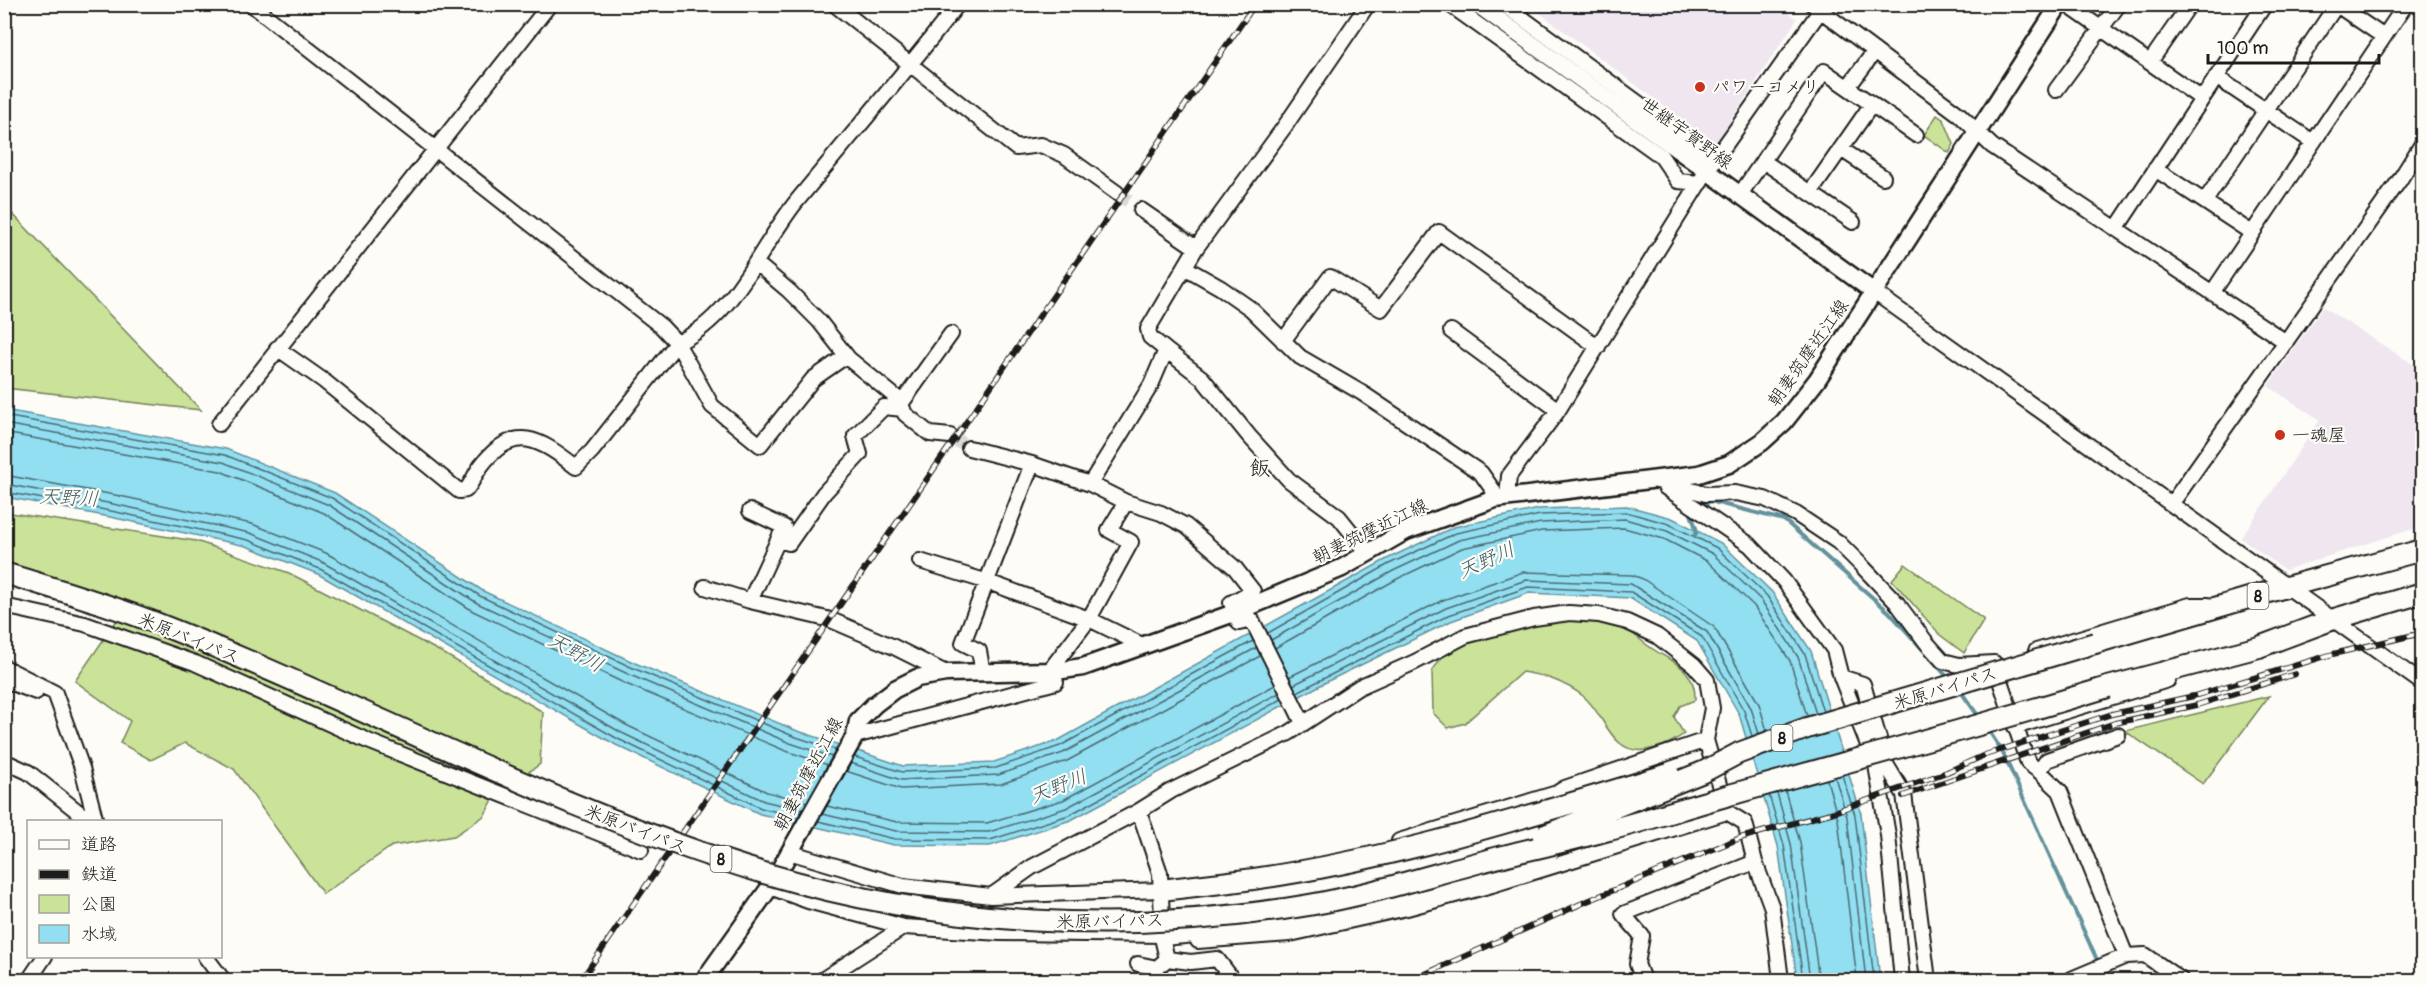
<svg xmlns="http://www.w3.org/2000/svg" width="2427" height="985" viewBox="0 0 2427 985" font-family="Pangolin,'Klee One',sans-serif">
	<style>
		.built { fill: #efe6f0 }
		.green { fill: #cae399; stroke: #73805a; stroke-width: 1.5 }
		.water { fill: #92dff1; stroke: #63919c; stroke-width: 1.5 }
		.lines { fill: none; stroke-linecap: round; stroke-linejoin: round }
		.shore { stroke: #4b6a71; stroke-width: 1.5 }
		.stream { stroke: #63919c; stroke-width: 4 }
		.minor-tunnel { stroke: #dbdad6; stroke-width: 14; stroke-dasharray: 14 7; stroke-linecap: butt }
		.minor-casing { stroke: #1c1c1c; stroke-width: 18 }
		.major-casing { stroke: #1c1c1c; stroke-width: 21 }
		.highway-casing { stroke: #1c1c1c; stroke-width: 24 }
		.minor { stroke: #fdfcf7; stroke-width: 14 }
		.major { stroke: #fdfcf7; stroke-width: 16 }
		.highway { stroke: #fdfcf7; stroke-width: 20 }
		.rail-casing { stroke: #1c1c1c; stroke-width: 6 }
		.rail { stroke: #fdfcf7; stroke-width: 4; stroke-dasharray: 11; stroke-linecap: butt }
		.highway-bridge-casing { stroke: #1c1c1c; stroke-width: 24; stroke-linecap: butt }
		.highway-bridge { stroke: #fdfcf7; stroke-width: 20 }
		.poi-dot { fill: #c8321e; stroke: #fdfcf7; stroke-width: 2 }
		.labels { text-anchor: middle; stroke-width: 4.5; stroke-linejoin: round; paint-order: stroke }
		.shield { fill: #fdfcf7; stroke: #605f5e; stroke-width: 1.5 }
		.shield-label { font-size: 16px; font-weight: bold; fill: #1c1c1c }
		.poi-label { font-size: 18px; fill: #1c1c1c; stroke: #fdfcf7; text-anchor: start }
		.street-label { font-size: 18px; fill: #1c1c1c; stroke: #fdfcf7 }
		.water-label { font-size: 20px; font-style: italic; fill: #456067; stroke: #fdfcf7 }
		.quarter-label { font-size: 21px; fill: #1c1c1c; stroke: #fdfcf7 }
	</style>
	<rect width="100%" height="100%" fill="#fdfcf7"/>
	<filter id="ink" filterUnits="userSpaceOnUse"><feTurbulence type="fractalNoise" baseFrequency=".0167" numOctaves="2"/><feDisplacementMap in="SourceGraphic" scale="12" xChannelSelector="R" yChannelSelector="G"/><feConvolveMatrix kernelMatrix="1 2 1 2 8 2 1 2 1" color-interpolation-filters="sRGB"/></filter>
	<g filter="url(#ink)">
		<path class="built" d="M1529,5H1777L1797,19L1715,144Z
			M2323,307L2422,370V526L2285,570L2241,538L2320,420L2268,386Z"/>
		<path class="green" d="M1937,115L1944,120L1954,144L1949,153L1924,135Z
			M4,206H5L201,410L5,388Z
			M4,512L196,541L289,573L441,652L543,712L540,764L495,796L484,816L454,836L392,846L323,894L234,769L185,743L151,760L120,743L130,721L75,681L126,607L5,564Z
			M1905,564L1984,620L1964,653L1940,635L1892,580Z
			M1562,620C1583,621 1607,622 1627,630C1635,634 1642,642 1650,647C1672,663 1696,667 1695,700L1680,706L1674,717L1684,734C1671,743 1662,747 1646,750C1610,755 1605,713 1583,696C1565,682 1544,675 1522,672L1465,723L1448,728L1433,713L1432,671L1445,653L1468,640Z
			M2269,696L2203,784L2125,731Z"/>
		<path class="water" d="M4,410L226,449L335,493L483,591L635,663L795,730L903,766L994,762L1057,741L1387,559L1454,527L1539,509L1627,506L1672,518L1721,543L1772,592L1811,651L1861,814L1880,980H1797L1778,846L1739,714L1697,641L1630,598L1529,593L1451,621L1330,680L1071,820L990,846L894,845L760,814L616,745L318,574L246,546L110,517L5,497Z"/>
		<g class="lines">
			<path class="shore" d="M4,416L225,455L332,498L480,596L633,668L793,736L836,750
				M4,424L223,462L329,505L477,603L630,675L790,743L832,757
				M4,433L220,471L324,513L473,611L626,684L786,751L828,765
				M4,475L115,495L252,524L326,553L626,725L767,792L807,802
				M4,484L113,504L250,533L322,562L622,733L764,801L802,810
				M4,492L111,511L248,540L320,569L618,739L761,808L798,817
				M1268,633L1389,564L1456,533L1540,515L1626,512L1669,524L1717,548L1767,596L1805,654L1823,712
				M1271,640L1393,571L1459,540L1541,523L1625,519L1667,531L1713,554L1761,600L1798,657L1816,714
				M1275,648L1397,579L1462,548L1542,531L1624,528L1664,539L1707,561L1754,606L1790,661L1807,716
				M1289,677L1443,600L1523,572L1632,575L1643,579L1714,627L1759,704L1767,731
				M1293,685L1446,608L1526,580L1631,584L1707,632L1751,708L1759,734
				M1297,692L1449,615L1528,587L1631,592L1702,637L1744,711L1752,736
				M855,757L902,772L996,768L1060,746L1253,641
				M851,763L901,780L998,775L1063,753L1256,648
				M846,771L901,789L1001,784L1067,761L1260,656
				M1842,775L1855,815L1874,980
				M1835,777L1847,817L1866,980
				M1827,780L1838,819L1857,980
				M1785,791L1800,842L1819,980
				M1777,793L1791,844L1810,980
				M1769,795L1784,845L1803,980
				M827,806L897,822L987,823L1063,800L1275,685
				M822,814L896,831L989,832L1066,808L1279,693
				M818,821L895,839L990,840L1069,815L1282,699"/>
			<path class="stream" d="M1700,508L1710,501L1784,520L1889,612L1950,680
				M1694,512L1691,514L1697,531L1695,535
				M1959,689L1979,717
				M1987,728L2002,751L2098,962L2110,980"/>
			<path class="minor-tunnel" d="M1117,193L1141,210
				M950,436L969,448"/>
			<defs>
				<path id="minor" d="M251,4L662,327L677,343L712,406L760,445L813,379L846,356
					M834,4L1016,148L1041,145L1064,155L1117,193
					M1449,4L1661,156L1678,181L1700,183
					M1503,4L1716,160
					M1812,4L1960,115L1992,146L2286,342
					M2066,4L2202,99L2116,229
					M2337,5L2384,37
					M2150,62L2190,4
					M2216,77L2313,142
					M1848,87L1875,51
					M2056,90L2119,4
					M2202,99L2265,4
					M1841,149L1883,177
					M1763,161L1853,222
					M2155,169L2252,233
					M1810,193L1872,104
					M1739,196L1824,71L1916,135
					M2205,201L2337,4
					M1141,210L1196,248
					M756,263L789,291L819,321L849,359L898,399L905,414L930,434L950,436
					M1186,268L1221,288L1251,309L1300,357L1362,393L1481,473L1493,490L1495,499
					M1874,292L2422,683
					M2212,293L2406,4
					M1451,331L1558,410
					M1283,341L1330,277L1381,309L1439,232L1598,347
					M277,348L324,381L459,491L466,490C472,483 475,474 481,466C514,422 540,439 576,467L592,451L677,343C735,316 758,250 796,202C850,136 906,72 958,4
					M1166,350L1202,378L1249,436L1289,480L1339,517L1368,553
					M901,404L951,334
					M219,424L550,4
					M969,448L1032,464L1090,484
					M1657,481L1706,494L1735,493L1765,499L1796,514L1838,542L1861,565L1897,603L1926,642L1943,661L1959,665L1994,663L2028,763L2039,771L2047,760L2118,735
					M1665,487L1750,545L1784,581L1834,650L1841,677L1876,765L1888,835L1902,980
					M1507,497L1509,476L1557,412L1706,172L1825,4
					M2172,503L2399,181L2422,144
					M750,511L784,527L750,601
					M778,540L789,543L824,493L860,454L855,436L884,407L903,409
					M920,561L988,582L1089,619L1144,646
					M705,587L750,601L831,620L894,647L946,673
					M4,606L85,624L195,663L368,741L641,850
					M2036,651L2190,605H2208
					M4,667L55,693L82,768L96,822
					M983,673L979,651L963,643L1032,464
					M1841,677L1863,684L1887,766L1904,794L1928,980
					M4,680L36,692
					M1303,723L1252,620L1239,623L1231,603L1253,591L1235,568L1186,526L1161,513L1126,502L1090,484L1151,385L1166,350L1150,337L1148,329L1196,248L1285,126L1368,4
					M2015,727L2168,680
					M855,736L1056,682L1050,670L1089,619L1131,542L1109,530L1126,502
					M4,761L28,772L91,822
					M2039,771L2060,791L2126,956
					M1139,811L1160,873L1163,942L1167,959
					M1399,841L1557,793L1565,788L1706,740
					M789,852L903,886L991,896L1161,890
					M770,887L808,901L904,927L1000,933L1163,935
					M991,896L1032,867L1139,811L1171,791L1289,733L1359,687L1415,662L1465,636L1534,618L1569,613L1599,615L1627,622L1657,636L1694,665L1707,680L1712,708L1706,740L1727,812L1745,823L1755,862L1772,908L1781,980
					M1198,941L1290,934L1407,908L1492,885L1727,812
					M205,956L223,980
					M1138,964L1157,968L1167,959L1191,962L1217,959L1233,980
					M29,980L45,956
					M822,980L904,927
					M1643,980L1637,964L1642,936L1623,914L1755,862
					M2069,980L2126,956L2145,955L2181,980"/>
				<path id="major" d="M1477,4L1874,292
					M704,980L770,887L855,736L858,721L874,705L895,689L917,678L946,673L1056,671L1083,667L1234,613L1342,568L1406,531L1495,499L1699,474L1729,464L1762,442L1784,422L1817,380L2060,4"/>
				<path id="highway" d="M2095,643L2286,587L2422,550
					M2108,687L2259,647L2331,620L2422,593
					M1161,890L1230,882
					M1163,935C1295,925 1423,897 1548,852"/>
			</defs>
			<use href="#minor" class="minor-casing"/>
			<use href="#major" class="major-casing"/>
			<use href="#highway" class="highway-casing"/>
			<use href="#minor" class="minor"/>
			<use href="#major" class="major"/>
			<use href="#highway" class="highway"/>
			<defs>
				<path id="rail" d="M1903,796L2115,723L2197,705L2295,674
					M581,980L1255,4
					M1412,980L1585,902L1740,838L1834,812L1947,772L1985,755L2112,714L2194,696L2333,654L2422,633"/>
			</defs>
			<use href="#rail" class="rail-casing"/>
			<use href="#rail" class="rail"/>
			<defs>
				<path id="highway-bridge" d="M4,573C54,588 103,603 151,621C357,701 552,809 764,873C941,926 1127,936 1309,905C1368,895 1424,877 1481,862C1523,850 1567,842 1609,830C1648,820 1687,807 1726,796C1853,760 1981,726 2108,687
					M1543,836L1703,772L1739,753L1807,728L2095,643
					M1230,882C1380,864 1525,817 1669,774"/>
			</defs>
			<use href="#highway-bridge" class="highway-bridge-casing"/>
			<use href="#highway-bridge" class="highway-bridge"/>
		</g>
	</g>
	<g class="poi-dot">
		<circle cx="1700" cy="87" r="6"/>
		<circle cx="2280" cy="435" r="6"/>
	</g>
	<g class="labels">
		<g class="shield">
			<rect x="2247.5" y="583" width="21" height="26" rx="4.5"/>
			<rect x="1771.5" y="725" width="21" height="26" rx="4.5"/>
			<rect x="710.5" y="846" width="21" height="26" rx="4.5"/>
		</g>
		<g class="shield-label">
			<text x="2258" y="602">8</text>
			<text x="1782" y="744">8</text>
			<text x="721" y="865">8</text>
		</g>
		<g class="poi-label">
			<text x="1712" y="93">パワーコメリ</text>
			<text x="2292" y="441">一魂屋</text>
		</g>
		<g class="street-label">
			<text transform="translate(1687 133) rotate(36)" y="6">世継宇賀野線</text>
			<text transform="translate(1808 353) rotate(-55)" y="6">朝妻筑摩近江線</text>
			<text transform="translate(1370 531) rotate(-26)" y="6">朝妻筑摩近江線</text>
			<text transform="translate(189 638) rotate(22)" y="6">米原バイパス</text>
			<text transform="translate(1945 688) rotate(-17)" y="6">米原バイパス</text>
			<text transform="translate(808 774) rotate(-62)" y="6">朝妻筑摩近江線</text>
			<text transform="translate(636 829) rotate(21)" y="6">米原バイパス</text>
			<text transform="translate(1110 921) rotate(-1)" y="6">米原バイパス</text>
		</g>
		<g class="water-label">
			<text transform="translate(69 497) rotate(3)" y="7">天野川</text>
			<text transform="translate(1486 560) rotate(-24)" y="7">天野川</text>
			<text transform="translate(576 652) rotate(29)" y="7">天野川</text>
			<text transform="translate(1058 786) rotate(-22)" y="7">天野川</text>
		</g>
		<g class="quarter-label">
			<text x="1260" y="475">飯</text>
		</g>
	</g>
	<rect width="2427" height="985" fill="none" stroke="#fdfcf7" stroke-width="24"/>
	<rect x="12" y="12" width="2403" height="961" fill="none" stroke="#1c1c1c" stroke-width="2" filter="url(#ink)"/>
	<rect x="27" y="820" width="195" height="138" fill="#fdfcf7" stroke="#a3a29f" stroke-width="1.5"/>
	<rect x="39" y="840" width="30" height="9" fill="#fdfcf7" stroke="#a3a29f" stroke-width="1.5"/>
	<text x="81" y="850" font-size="18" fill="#1c1c1c">道路</text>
	<rect x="39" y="870" width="30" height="9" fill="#1c1c1c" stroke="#a3a29f" stroke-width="1.5"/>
	<text x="81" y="880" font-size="18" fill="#1c1c1c">鉄道</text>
	<rect x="39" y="895" width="30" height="18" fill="#cae399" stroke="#a3a29f" stroke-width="1.5"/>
	<text x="81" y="910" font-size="18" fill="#1c1c1c">公園</text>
	<rect x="39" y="925" width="30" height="18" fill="#92dff1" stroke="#a3a29f" stroke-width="1.5"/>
	<text x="81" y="940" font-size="18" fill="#1c1c1c">水域</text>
	<path d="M2208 54v9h171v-9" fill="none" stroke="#1c1c1c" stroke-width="3"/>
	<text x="2217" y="54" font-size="18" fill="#1c1c1c" stroke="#fdfcf7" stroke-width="4.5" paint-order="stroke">100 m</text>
</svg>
